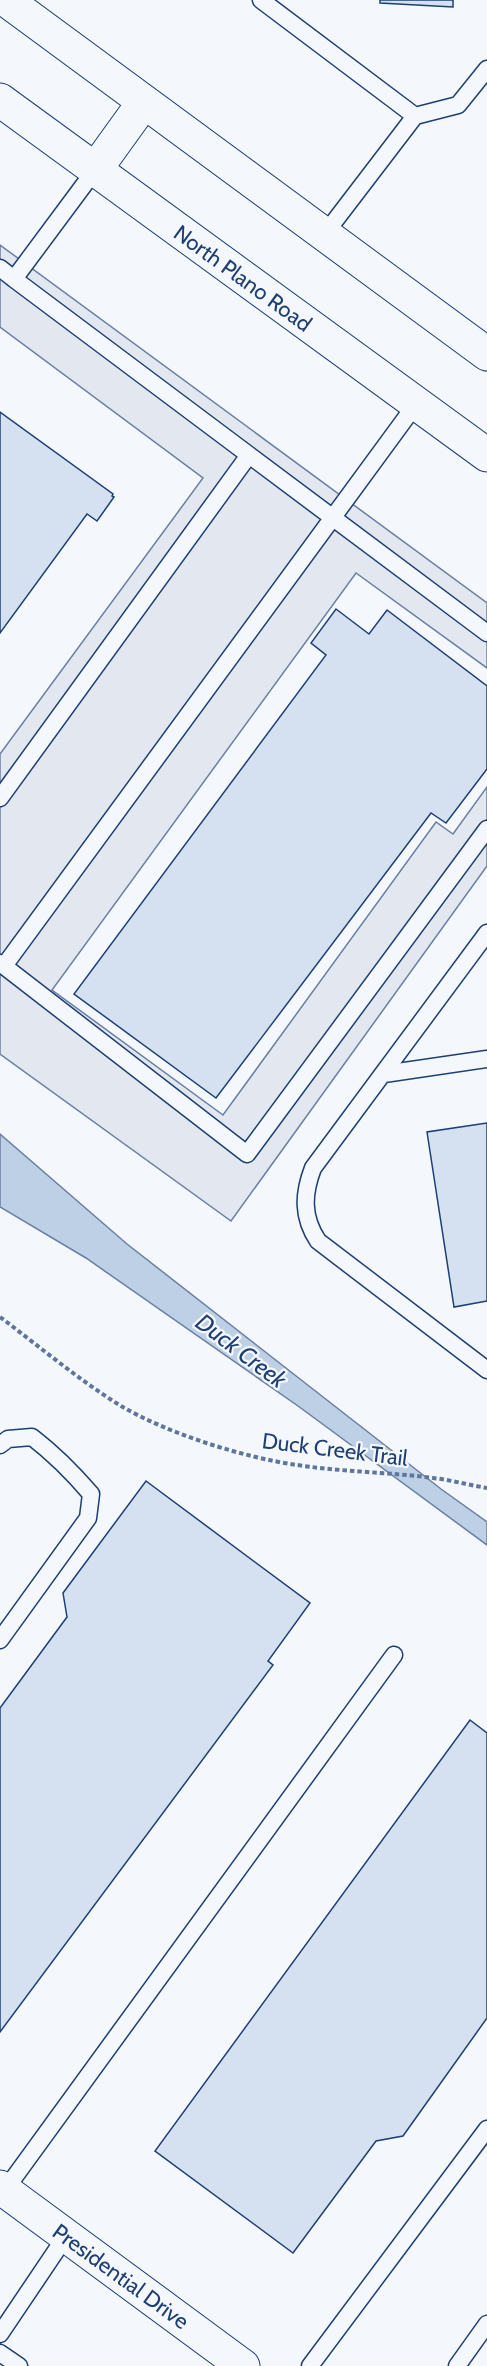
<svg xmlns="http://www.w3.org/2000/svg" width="487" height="2366" viewBox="0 0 487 2366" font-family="Cabin,sans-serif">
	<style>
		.parking { fill: #e3e8f0; stroke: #687fa3; stroke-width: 1.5 }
		.water { fill: #bed0e5; stroke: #687fa3; stroke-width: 1.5 }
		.building { fill: #d5e0f0; stroke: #1d3f73; stroke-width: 1.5 }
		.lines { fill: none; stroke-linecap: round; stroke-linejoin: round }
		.lane-casing { stroke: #1d3f73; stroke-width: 19 }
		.street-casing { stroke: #1d3f73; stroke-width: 35 }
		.secondary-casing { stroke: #1d3f73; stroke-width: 35 }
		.path { stroke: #5e769c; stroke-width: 4; stroke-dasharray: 4.5 3; stroke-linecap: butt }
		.lane { stroke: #f4f7fb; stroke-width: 16 }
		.street { stroke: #f4f7fb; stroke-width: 33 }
		.secondary { stroke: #f4f7fb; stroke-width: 33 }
		.labels { text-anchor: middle; stroke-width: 4.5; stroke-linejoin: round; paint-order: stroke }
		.street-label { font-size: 22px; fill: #1d3f73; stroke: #f4f7fb }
		.water-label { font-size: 24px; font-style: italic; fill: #1d3f73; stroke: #f4f7fb }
	</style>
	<rect width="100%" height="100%" fill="#f4f7fb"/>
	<path class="parking" d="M0,245L487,603V668L356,573L52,990L223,1115L436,822L453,834L487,787V866L231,1221L0,1054V754L203,478L0,327Z"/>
	<path class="water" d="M0,1134L127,1244L441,1489L487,1522V1545L298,1406L86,1258L0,1207Z"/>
	<path class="building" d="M380,0H453V7L380,3Z
		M0,412L113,494L112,496L114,497L97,521L87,514L0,633Z
		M336,609L369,634L387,610L487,686V769L446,823L431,813L216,1098L74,994L326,655L311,643Z
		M487,1123V1301L454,1307L427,1132Z
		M146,1481L310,1603L268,1661L273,1665L0,2032V1708L67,1617L63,1593Z
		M470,1720L487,1733V2018L403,2136L376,2141L293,2253L155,2151Z"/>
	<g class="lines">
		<defs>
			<path id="lane" d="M261,0L415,116L324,235
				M415,116L458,105L487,69
				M0,268L14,279L95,170
				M14,279L249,455
				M0,798L249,455L487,633
				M487,933L313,1168C303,1194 302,1217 318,1241L487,1370
				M0,963L247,1154L487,829
				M4,966L416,404
				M384,1074L487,1059
				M0,1445L8,1439L32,1437C54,1454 73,1473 91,1494L88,1518L0,1640
				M5,2190L394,1655
				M0,2334L66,2236
				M0,2353L19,2366
				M310,2366L487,2129
				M457,2366L487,2324"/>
			<path id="street" d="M0,2187L243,2366"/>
			<path id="secondary" d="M6,0L487,354
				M0,100L487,455
				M95,170L144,102"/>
		</defs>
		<use href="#lane" class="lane-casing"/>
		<use href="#street" class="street-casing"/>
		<use href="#secondary" class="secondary-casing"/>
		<path class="path" d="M0,1317C40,1347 79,1380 121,1406C169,1434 242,1457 297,1465C343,1472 388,1472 433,1478C451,1480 469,1485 487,1488"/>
		<use href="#lane" class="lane"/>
		<use href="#street" class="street"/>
		<use href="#secondary" class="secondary"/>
	</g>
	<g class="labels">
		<g class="street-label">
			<text transform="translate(243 278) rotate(36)" y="8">North Plano Road</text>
			<text transform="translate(335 1449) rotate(7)" y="8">Duck Creek Trail</text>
			<text transform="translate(121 2276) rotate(36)" y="8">Presidential Drive</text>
		</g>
		<g class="water-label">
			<text transform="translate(241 1351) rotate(37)" y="8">Duck Creek</text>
		</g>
	</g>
</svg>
